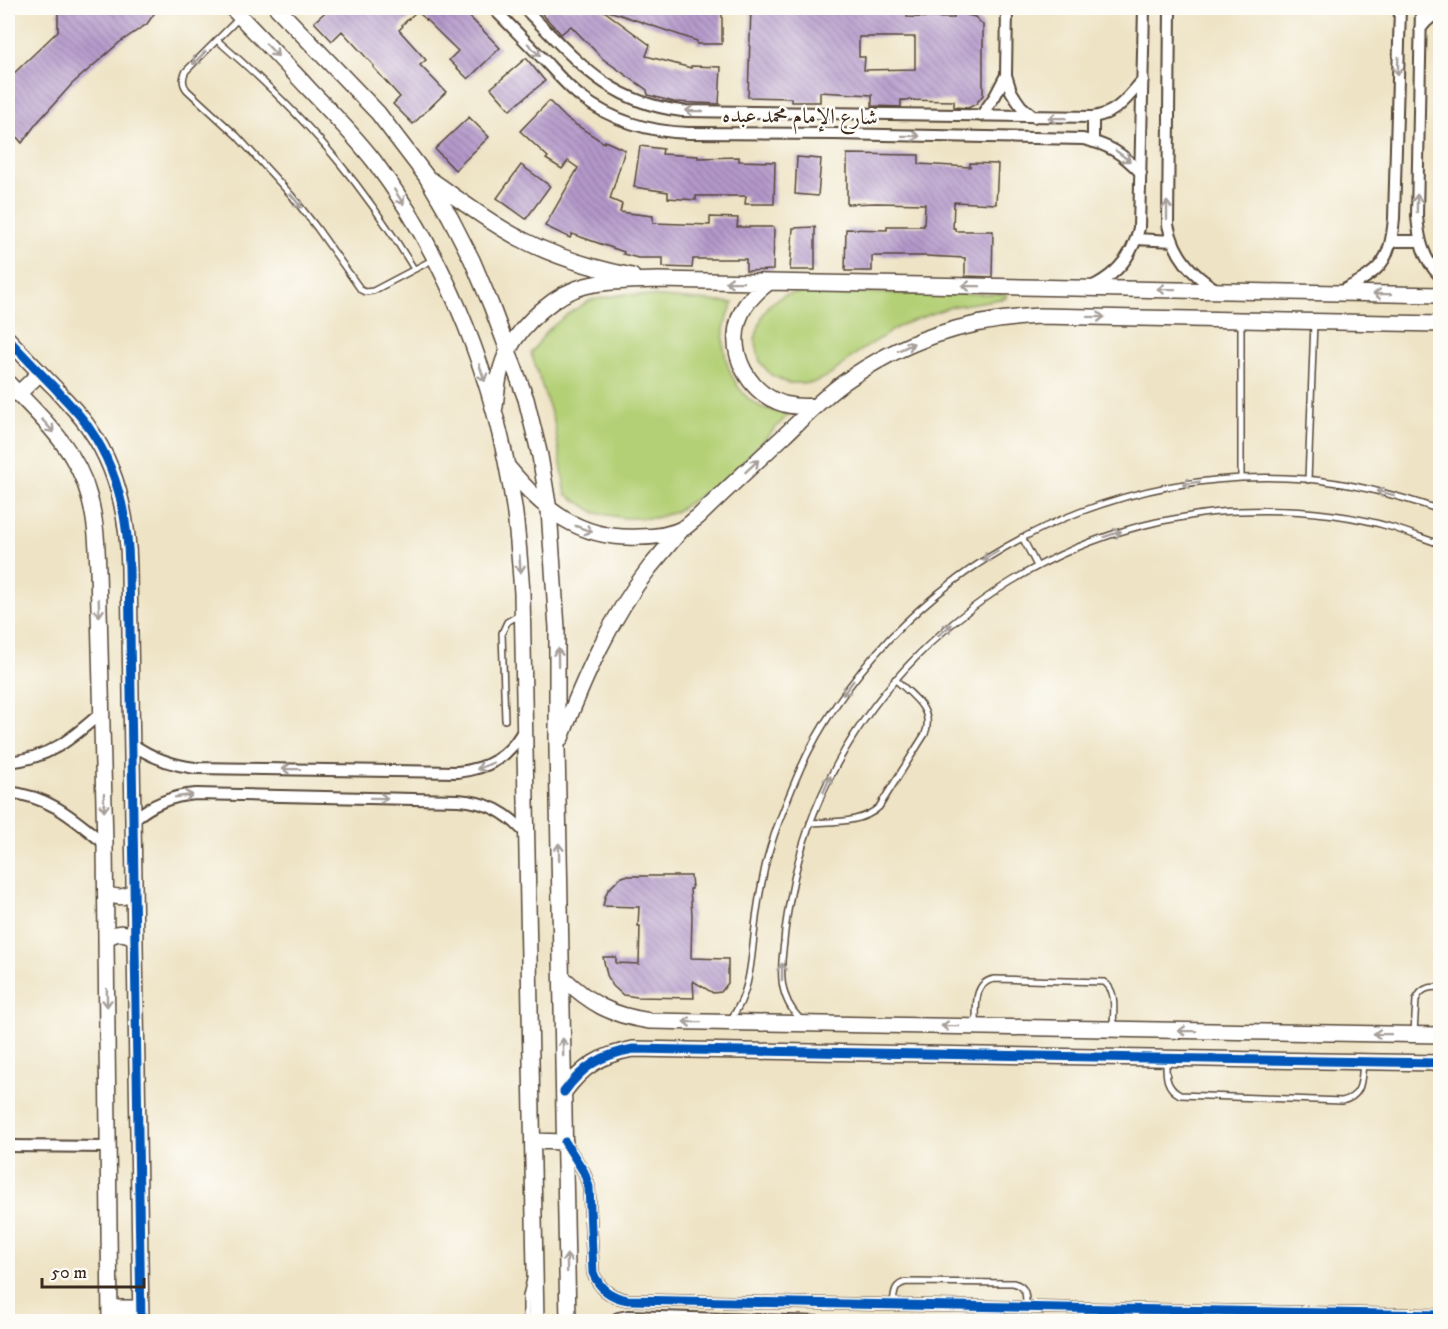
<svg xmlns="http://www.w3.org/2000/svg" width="1448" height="1329" viewBox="0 0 1448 1329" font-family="'IM FELL DW Pica',Amiri,serif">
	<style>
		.green { fill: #b4d076; stroke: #787d4a; stroke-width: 1.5 }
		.building { fill: url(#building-back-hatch); fill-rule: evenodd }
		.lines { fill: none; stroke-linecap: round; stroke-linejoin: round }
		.lane-casing { stroke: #564637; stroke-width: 8 }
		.street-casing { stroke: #564637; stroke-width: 14 }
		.secondary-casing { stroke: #564637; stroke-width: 18 }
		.lane { stroke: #fff; stroke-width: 5 }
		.street { stroke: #fff; stroke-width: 10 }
		.secondary { stroke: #fff; stroke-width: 15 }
		.cycleway-casing { stroke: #fdfcf7; stroke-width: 13 }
		.cycleway { stroke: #0057b8; stroke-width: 9 }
		.oneway { stroke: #a79f9a }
		.labels { text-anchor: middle; stroke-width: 5; stroke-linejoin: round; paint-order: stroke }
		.street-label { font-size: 22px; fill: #3b2a1e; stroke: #fdfcf7 }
	</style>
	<defs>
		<pattern id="building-back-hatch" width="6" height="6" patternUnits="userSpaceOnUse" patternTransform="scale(1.5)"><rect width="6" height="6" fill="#b398ca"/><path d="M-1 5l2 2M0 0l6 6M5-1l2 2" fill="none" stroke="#937ca3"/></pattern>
	</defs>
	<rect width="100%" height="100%" fill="#fdfcf7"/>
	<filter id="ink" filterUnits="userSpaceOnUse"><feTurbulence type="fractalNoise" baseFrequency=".0167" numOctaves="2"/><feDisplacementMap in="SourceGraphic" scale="12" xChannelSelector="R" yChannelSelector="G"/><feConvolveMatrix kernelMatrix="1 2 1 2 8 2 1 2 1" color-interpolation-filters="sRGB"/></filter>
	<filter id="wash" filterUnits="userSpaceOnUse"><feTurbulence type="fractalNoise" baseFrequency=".008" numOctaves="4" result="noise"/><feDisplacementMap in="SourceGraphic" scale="24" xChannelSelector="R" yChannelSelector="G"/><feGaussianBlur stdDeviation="1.35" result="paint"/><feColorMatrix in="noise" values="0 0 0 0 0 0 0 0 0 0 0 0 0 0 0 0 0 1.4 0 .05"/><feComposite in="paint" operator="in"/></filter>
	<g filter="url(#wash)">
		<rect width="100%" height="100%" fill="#eee3c5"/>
		<path class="green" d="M802,292L1006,294V298L950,307L901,325L857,353L830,375L812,383H788L771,375L760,362L755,339L762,316L769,305L784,295Z
			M626,294L733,303C730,311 725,321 724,330C721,359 734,393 761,407C769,411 780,412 789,414L731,474L695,499L675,512L655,518H625L596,513L566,494L554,422L531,353L547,331L569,313L591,300Z"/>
		<g id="blocks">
			<path class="building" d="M58,8H158L147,24L120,42L72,84L36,124L22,143L8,127V79L58,31Z
				M330,8H364L370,13L376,8H476L468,15L500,48L468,79L449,60L458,51L417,11L402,25L403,26L399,30L426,60L420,65L446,92L413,124L393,104L400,97L373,67L374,66L342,31L332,41L314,22Z
				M549,8H600L650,45L646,56L691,68V66L721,67L719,104L674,102L648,95L647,90L603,59L571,26L561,34L542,14Z
				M603,8H722V44H697V41L603,9Z
				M751,8H783V10L831,11V9L879,11V8H908L907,17L954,18V14H964L975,17L983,25V95L976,104L968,108L954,107V101L901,100V107L872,106V95L820,92V102H791V98L748,97ZM859,37H915V69L864,70L865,57H859Z
				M526,58L545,81L510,110L491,88Z
				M549,101L567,119L604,143L605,141L625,150L610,199L622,204L620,212L653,216V223L710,225V217L738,218L737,227H774L773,270L746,271V259H693L692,268L663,267V258H638L623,254L624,252L572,234L570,238L545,226L578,168L568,161L562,169L546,159L548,157L520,131Z
				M469,117L489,137L455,170L435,149Z
				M640,146L663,149L662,154L698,156V158L739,157V161L775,162L774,204H745L746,196H696V200L668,198V192L634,187Z
				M847,154L919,155V164L970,167V163L998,164L996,204L954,202L953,228H955V231H993L992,277L965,276V258L926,256H872V271H845L846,229L887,230V226H924L925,204L877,203L847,204Z
				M797,157L821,159L818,196L795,194Z
				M521,165L550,186L526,219L497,198Z
				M815,227V270H790L793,228Z
				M625,876H691L692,889H690L692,915L691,958L728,959V983L721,992L713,993L693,981L694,998L637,997L623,995L613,986L607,975L603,957H616V963L639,964L640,926H638L639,907L603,906L605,897L608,890L620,878Z"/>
		</g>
	</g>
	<g filter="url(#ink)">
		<use href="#blocks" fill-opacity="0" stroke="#564637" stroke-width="1.5"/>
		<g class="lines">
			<defs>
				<path id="lane" d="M239,18L186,71C182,78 182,84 187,90L237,136L292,196L317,228L361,290L365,292L373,291L434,259
					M217,40C260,77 301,116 337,160C366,195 391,231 414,269
					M1241,478V322
					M1308,480L1314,322
					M1022,537L1037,566
					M505,720L502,633L507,622L521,614
					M810,823C833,821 861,824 879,807L925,734C935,709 911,695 895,679
					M730,1020C751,993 751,960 755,927C757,907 761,886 765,867C772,837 784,808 796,779C817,728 851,680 889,639C996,526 1151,467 1306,479C1352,483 1397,495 1440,510
					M801,1020C778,997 780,972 784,942C785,926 788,910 791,894C824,711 977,562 1157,522C1184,517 1212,511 1239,511C1291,509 1345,513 1394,528C1410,533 1425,539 1440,544
					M976,1026C977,1009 972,983 994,979L1104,982C1118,991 1113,1013 1113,1028
					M1414,1033L1416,1000C1421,988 1429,987 1440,987
					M1166,1060C1166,1075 1165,1087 1180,1095L1342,1101C1363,1096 1361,1081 1363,1063
					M893,1305C894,1293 894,1284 907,1282L1013,1283C1027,1286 1026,1296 1026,1307
					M526,1322V1296L530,1279"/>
				<path id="street" d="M493,8C510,25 527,43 545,61C556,73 568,87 581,97C613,121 650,132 689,133L834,134L1083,139C1109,145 1122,153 1141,173
					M524,8C575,58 606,102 682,111L1093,117C1118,113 1127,98 1143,80
					M1007,8L1006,75L1011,91L1016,99L1021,106L1034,117
					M1170,8L1168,225C1175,256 1191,274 1217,290
					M1421,8L1417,216C1419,240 1423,259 1440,276
					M1420,29L1426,22L1440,10
					M981,116L995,96L1006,75
					M1093,117V142
					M1136,239L1173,241
					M1391,241H1420
					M1091,287C1117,275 1133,255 1139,228L1144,8
					M1340,292C1380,271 1390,264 1394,218L1400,8
					M132,744C152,758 171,765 195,768L457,772C488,769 509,757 524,729
					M8,762C50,758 71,739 102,712
					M8,792C51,797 73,818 105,844
					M133,820C152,804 171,796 196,794L458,800C488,802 507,812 527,835
					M566,1144L584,1172L589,1187L593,1273C600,1289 610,1297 628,1300L1440,1315
					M8,1146L108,1147
					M612,1322L618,1318L628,1316L821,1322"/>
				<path id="secondary" d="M232,8C258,35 284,62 310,90C332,113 354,135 374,161C449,261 496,383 514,507C518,535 520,564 522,593L536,1322
					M277,8L378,113L426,176L450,217L472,260L491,305L526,399L540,456L549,510L557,628V747L568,1322
					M431,180C460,200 488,222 519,238C555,257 592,268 632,276
					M768,283C756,292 744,303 739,319C728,354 748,393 784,404C795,407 805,407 816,406
					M8,339C24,356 40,373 56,389C67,402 80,414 89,428C118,469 128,517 129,568L141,1322
					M8,383C40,416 77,449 89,496C96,520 97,545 98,570L105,844L110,1322
					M18,394L40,373
					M495,407C497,388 499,366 509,349C523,323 556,293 585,286C609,280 634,281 658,280L1440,295
					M507,466C543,510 580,540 639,537C653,537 671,535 684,528C689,525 693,520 698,517C727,489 756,462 785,435C804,417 822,398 843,383C903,340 965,320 1039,316L1440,324
					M561,738C584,678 610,618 650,567C661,554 672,541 683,528
					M106,894C116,898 124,898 134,893
					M106,939C115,932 125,931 134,938
					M562,977C591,1004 610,1015 650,1021L1440,1035
					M564,1092C583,1066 601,1055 633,1049L1440,1063
					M533,1141L565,1142
					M110,1308H140"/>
			</defs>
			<use href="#lane" class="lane-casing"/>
			<use href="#street" class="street-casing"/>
			<use href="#secondary" class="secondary-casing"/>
			<use href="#lane" class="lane"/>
			<use href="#street" class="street"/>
			<use href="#secondary" class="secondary"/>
			<defs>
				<path id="cycleway" d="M8,339C24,356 40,373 56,389C67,402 80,414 89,428C118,469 128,517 129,568L141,1322
					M564,1092C583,1066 601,1055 633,1049L1440,1063
					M565,1142L584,1172L589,1187L593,1273C600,1289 610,1297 628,1300L1440,1315"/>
			</defs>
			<use href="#cycleway" class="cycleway-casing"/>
			<use href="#cycleway" class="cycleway"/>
		</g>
		<defs><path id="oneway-shaft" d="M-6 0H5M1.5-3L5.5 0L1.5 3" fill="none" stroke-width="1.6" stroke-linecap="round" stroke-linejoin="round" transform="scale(1.5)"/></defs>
		<g class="oneway">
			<use href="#oneway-shaft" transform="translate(272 50) rotate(46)"/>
			<use href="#oneway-shaft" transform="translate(534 50) rotate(46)"/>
			<use href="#oneway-shaft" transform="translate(199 58) rotate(135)"/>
			<use href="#oneway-shaft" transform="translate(1398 66) rotate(92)"/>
			<use href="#oneway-shaft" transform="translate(694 111) rotate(-179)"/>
			<use href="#oneway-shaft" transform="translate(1057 118) rotate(-179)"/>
			<use href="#oneway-shaft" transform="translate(911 136) rotate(1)"/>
			<use href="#oneway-shaft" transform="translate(1123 156) rotate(37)"/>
			<use href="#oneway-shaft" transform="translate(399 197) rotate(57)"/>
			<use href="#oneway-shaft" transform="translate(296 201) rotate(51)"/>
			<use href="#oneway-shaft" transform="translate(1417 203) rotate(-89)"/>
			<use href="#oneway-shaft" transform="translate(1167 210) rotate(-90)"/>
			<use href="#oneway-shaft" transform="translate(734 282) rotate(-179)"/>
			<use href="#oneway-shaft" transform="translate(971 286) rotate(-179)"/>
			<use href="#oneway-shaft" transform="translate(1166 289) rotate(-179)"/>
			<use href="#oneway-shaft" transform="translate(1382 294) rotate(-179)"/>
			<use href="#oneway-shaft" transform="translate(1096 317) rotate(1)"/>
			<use href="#oneway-shaft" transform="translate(906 347) rotate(-25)"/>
			<use href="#oneway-shaft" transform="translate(482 373) rotate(72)"/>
			<use href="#oneway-shaft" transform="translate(48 426) rotate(48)"/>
			<use href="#oneway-shaft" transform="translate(752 466) rotate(-43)"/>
			<use href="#oneway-shaft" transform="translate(1191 483) rotate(171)"/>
			<use href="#oneway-shaft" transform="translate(1385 493) rotate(-166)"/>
			<use href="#oneway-shaft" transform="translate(584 529) rotate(21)"/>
			<use href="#oneway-shaft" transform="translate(1113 534) rotate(-18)"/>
			<use href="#oneway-shaft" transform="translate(990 556) rotate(149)"/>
			<use href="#oneway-shaft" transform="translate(520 564) rotate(86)"/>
			<use href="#oneway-shaft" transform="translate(99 608) rotate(88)"/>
			<use href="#oneway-shaft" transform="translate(945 630) rotate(-39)"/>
			<use href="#oneway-shaft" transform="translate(558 657) rotate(-91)"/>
			<use href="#oneway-shaft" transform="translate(848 688) rotate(127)"/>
			<use href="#oneway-shaft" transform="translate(485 766) rotate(158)"/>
			<use href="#oneway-shaft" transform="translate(291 769) rotate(-179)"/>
			<use href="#oneway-shaft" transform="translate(827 784) rotate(-66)"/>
			<use href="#oneway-shaft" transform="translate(184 796) rotate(-8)"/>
			<use href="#oneway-shaft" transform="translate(379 798) rotate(1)"/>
			<use href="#oneway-shaft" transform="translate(104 803) rotate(89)"/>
			<use href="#oneway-shaft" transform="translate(559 852) rotate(-91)"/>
			<use href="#oneway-shaft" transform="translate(782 972) rotate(-90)"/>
			<use href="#oneway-shaft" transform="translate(107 998) rotate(89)"/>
			<use href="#oneway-shaft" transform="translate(692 1022) rotate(-179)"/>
			<use href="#oneway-shaft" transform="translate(950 1026) rotate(-179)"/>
			<use href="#oneway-shaft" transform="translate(1187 1031) rotate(-179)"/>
			<use href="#oneway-shaft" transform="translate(1382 1034) rotate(-179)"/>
			<use href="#oneway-shaft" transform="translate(563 1047) rotate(-91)"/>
			<use href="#oneway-shaft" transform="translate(567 1263) rotate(-91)"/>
		</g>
	</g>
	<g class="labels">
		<g class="street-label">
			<text transform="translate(800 115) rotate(1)" y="8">شارع الإمام محمد عبده</text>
		</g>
	</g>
	<rect width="1448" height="1329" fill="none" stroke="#fdfcf7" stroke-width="30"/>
	<path d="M42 1278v9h102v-9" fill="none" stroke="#3b2a1e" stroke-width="3"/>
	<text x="51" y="1278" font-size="18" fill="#3b2a1e" stroke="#fdfcf7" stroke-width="4.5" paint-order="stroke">50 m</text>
</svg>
